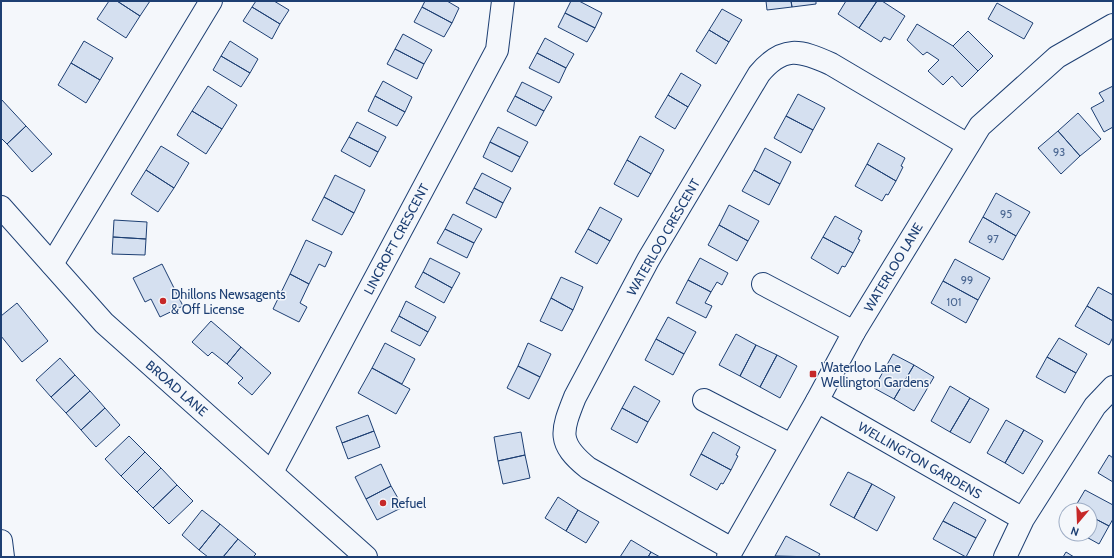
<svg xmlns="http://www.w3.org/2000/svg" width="1114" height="558" viewBox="0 0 1114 558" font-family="Cabin,sans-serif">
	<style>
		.building { fill: #d5e0f0; stroke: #1d3f73 }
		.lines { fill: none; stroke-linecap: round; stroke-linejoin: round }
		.street-casing { stroke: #1d3f73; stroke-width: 24 }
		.secondary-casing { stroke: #1d3f73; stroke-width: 24 }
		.street { stroke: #f4f7fb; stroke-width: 22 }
		.secondary { stroke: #f4f7fb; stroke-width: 22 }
		.poi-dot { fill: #c62828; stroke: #f4f7fb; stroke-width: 1.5 }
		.labels { text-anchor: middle; stroke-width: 3; stroke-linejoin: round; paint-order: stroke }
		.number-label { font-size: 11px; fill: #4b6792 }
		.street-label { font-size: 13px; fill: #1d3f73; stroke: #f4f7fb }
		.poi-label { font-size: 13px; fill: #1d3f73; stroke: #f4f7fb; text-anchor: start }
	</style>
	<rect width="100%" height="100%" fill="#f4f7fb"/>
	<path class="building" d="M109,1H117L140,16L126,38L97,19Z
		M117,1H150L140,16Z
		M256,1H274L289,10L280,24L252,7Z
		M425,1H447L459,8L452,23L422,7Z
		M571,1H579L602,13L595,28L565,13Z
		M766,1H791L792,7L767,10Z
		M791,1H816V4L792,7Z
		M846,1H877L859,28L838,14Z
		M877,1H882L905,16L890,40L884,37L881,42L859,28Z
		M997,3L1033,23L1024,39L988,19Z
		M252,7L280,24L272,39L243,21Z
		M422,7L452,23L444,37L414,22Z
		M722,9L742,20L729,42L709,30Z
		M565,13L595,28L587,42L558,27Z
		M917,24L953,46L978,71L962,87L952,76L943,85L928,71L939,60L927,52L923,55L907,40Z
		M709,30L729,42L716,64L696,51Z
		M968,31L993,56L978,71L953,46Z
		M403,34L432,50L424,64L395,49Z
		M545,38L574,54L566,68L537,53Z
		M84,41L113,58L100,80L71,63Z
		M230,41L258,59L250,73L221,56Z
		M395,49L424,64L417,79L387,64Z
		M537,53L566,68L559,83L529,68Z
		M221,56L250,73L241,87L213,70Z
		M71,63L100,80L86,103L58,85Z
		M681,73L701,85L688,107L668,95Z
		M383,81L412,97L405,112L375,96Z
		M522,82L552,97L544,111L515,96Z
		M208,86L237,105L222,129L192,111Z
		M1113,86V127L1104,132L1091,108L1104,101L1099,93Z
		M798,94L825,108L813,130L786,116Z
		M668,95L688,107L675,129L655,117Z
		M375,96L405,112L397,126L368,111Z
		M515,96L544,111L536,126L507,111Z
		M1,99L26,126L7,144L1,138Z
		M192,111L222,129L206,154L177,135Z
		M1078,113L1101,139L1080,156L1058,131Z
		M786,116L813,130L801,153L774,138Z
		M357,122L386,137L378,152L349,137Z
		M26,126L52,154L32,172L7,144Z
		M498,127L528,142L520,157L490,142Z
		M1058,131L1080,156L1061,174L1038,148Z
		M640,136L664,150L651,174L627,160Z
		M349,137L378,152L370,167L341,151Z
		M490,142L520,157L512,172L483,157Z
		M878,143L905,158L901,166L903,167L896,181L867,164Z
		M161,146L189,163L174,188L146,170Z
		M765,148L791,162L780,184L754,170Z
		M627,160L651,174L638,197L614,184Z
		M867,164L896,181L888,195L886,194L882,201L855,186Z
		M146,170L174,188L158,212L131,194Z
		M754,170L780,184L769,205L742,191Z
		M482,173L511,188L503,203L474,188Z
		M335,175L365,190L354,213L324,197Z
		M474,188L503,203L496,218L466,203Z
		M996,193L1030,212L1016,236L983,217Z
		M324,197L354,213L342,235L312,220Z
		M729,205L759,221L748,241L719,225Z
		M600,207L622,219L610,241L588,229Z
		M453,214L482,229L474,243L445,229Z
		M835,216L862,231L858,239L860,240L853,253L823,237Z
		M983,217L1016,236L1003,260L969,242Z
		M114,220L147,222L146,239L113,237Z
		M719,225L748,241L737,261L708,245Z
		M445,229L474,243L467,258L437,243Z
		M588,229L610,241L597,264L575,252Z
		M113,237L146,239L145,255L112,254Z
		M823,237L853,253L845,267L842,266L838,274L811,258Z
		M306,240L332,252L325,267L319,264L309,284L290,274Z
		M430,258L460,273L452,288L423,272Z
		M700,258L728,273L722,285L717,282L711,292L688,280Z
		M955,259L990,278L978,300L943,281Z
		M162,264L183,306L160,317L151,299L145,302L133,278Z
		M423,272L452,288L444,303L415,287Z
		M290,274L309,284L300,303L307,307L299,322L273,309Z
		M561,277L583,287L573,310L551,298Z
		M688,280L711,292L705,303L712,306L706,318L676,303Z
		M943,281L978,300L966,323L931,303Z
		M1098,287L1113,295V321L1087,306Z
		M551,298L573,310L562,331L540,321Z
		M406,301L436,317L428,332L399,316Z
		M17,303L48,341L22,362L1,336V316Z
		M1087,306L1113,321V337L1109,345L1075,326Z
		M399,316L428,332L420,346L391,331Z
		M668,317L696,332L684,354L656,339Z
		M211,321L241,347L227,364L212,352L208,356L192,342Z
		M736,334L756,345L740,376L719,365Z
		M1059,338L1087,354L1076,373L1047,357Z
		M656,339L684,354L673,375L645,360Z
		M385,343L415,359L402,384L372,368Z
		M528,343L551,354L540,377L518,366Z
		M756,345L777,355L760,387L740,376Z
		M241,347L271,373L252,395L238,383L243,378L227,364Z
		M893,354L914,365L894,399L874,388Z
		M777,355L797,366L780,398L760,387Z
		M1047,357L1076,373L1065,393L1036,377Z
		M60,358L75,375L51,397L36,380Z
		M914,365L934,377L914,411L894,399Z
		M518,366L540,377L529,399L507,388Z
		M372,368L410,389L396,414L358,393Z
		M75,375L90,391L66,413L51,397Z
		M634,386L660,401L648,422L622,408Z
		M950,386L970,398L950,432L931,421Z
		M90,391L105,408L81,430L66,413Z
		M970,398L989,409L970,443L950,432Z
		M105,408L120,425L96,447L81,430Z
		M622,408L648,422L637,443L611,429Z
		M368,415L374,431L342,443L336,427Z
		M1006,420L1024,430L1005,463L987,453Z
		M1024,430L1043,441L1023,474L1005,463Z
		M374,431L380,447L348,459L342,443Z
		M521,432L525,455L498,461L494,437Z
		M713,432L740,447L736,455L738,456L731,470L701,454Z
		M129,436L145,452L121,476L105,459Z
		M145,452L161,468L137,492L121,476Z
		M701,454L731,470L723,484L721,483L717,490L690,475Z
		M525,455L530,478L503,484L498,461Z
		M1109,455L1113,458V482L1098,473Z
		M381,464L391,486L366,499L355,477Z
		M161,468L177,485L153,508L137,492Z
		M848,472L872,484L854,518L830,505Z
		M872,484L895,497L877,531L854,518Z
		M177,485L193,501L169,524L153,508Z
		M391,486L403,507L377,520L366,499Z
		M1085,490L1113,505V519L1109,526L1090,516V510H1080L1075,507Z
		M558,497L578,510L566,531L545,518Z
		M954,502L986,520L976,538L943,521Z
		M202,510L220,524L199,550L182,535Z
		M578,510L599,522L586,543L566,531Z
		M1090,516L1109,526L1099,544L1081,534H1090Z
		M943,521L976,538L966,557L933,539Z
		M220,524L238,539L223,557H208L199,550Z
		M786,536L820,554L818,557L775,556Z
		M238,539L256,554L253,557H223Z
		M631,540L651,552L648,557H620Z
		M651,552L660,557H648Z
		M1066,552L1074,557H1063Z"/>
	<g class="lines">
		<defs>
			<path id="street" d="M52,264L211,1
				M763,284L854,332
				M704,400L791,445
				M817,401L1023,519
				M272,472L497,50L503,1
				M1,541L3,557
				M732,549L588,468C557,443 561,432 575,397L648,260L759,74C783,45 800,50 831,64L968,145
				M1005,557L1023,519L1095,406L1113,387"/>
			<path id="secondary" d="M1,207L104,323L366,557
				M728,557L817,401L854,332L980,126L1057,57L1113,25"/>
		</defs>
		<use href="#street" class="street-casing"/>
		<use href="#secondary" class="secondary-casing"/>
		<use href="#street" class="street"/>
		<use href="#secondary" class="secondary"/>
	</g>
	<g class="poi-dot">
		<circle cx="163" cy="301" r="4"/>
		<rect x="809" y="370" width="8" height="8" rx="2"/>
		<circle cx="383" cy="503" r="4"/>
	</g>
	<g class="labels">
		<g class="number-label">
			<text x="1059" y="156">93</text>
			<text x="1006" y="218">95</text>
			<text x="993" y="243">97</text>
			<text x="967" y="284">99</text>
			<text x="954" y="306">101</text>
		</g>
		<g class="street-label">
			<text transform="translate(663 237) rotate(-60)" y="5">WATERLOO CRESCENT</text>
			<text transform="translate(396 239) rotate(-62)" y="5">LINCROFT CRESCENT</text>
			<text transform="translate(893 267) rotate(-59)" y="5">WATERLOO LANE</text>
			<text transform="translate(177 388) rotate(41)" y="5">BROAD LANE</text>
			<text transform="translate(920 460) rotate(30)" y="5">WELLINGTON GARDENS</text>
		</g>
		<g class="poi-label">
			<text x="171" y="299">Dhillons Newsagents<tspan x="171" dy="15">&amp; Off License</tspan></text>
			<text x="821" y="372">Waterloo Lane<tspan x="821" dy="15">Wellington Gardens</tspan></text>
			<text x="391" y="508">Refuel</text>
		</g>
	</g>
	<rect width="1114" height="558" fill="none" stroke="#1d3f73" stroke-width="4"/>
	<g transform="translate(1078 522) rotate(199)"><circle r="19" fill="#f4f7fb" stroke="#9eadc5"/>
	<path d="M0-3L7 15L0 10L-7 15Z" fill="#c62828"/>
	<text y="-6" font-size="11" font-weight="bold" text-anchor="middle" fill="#1d3f73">N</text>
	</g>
</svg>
